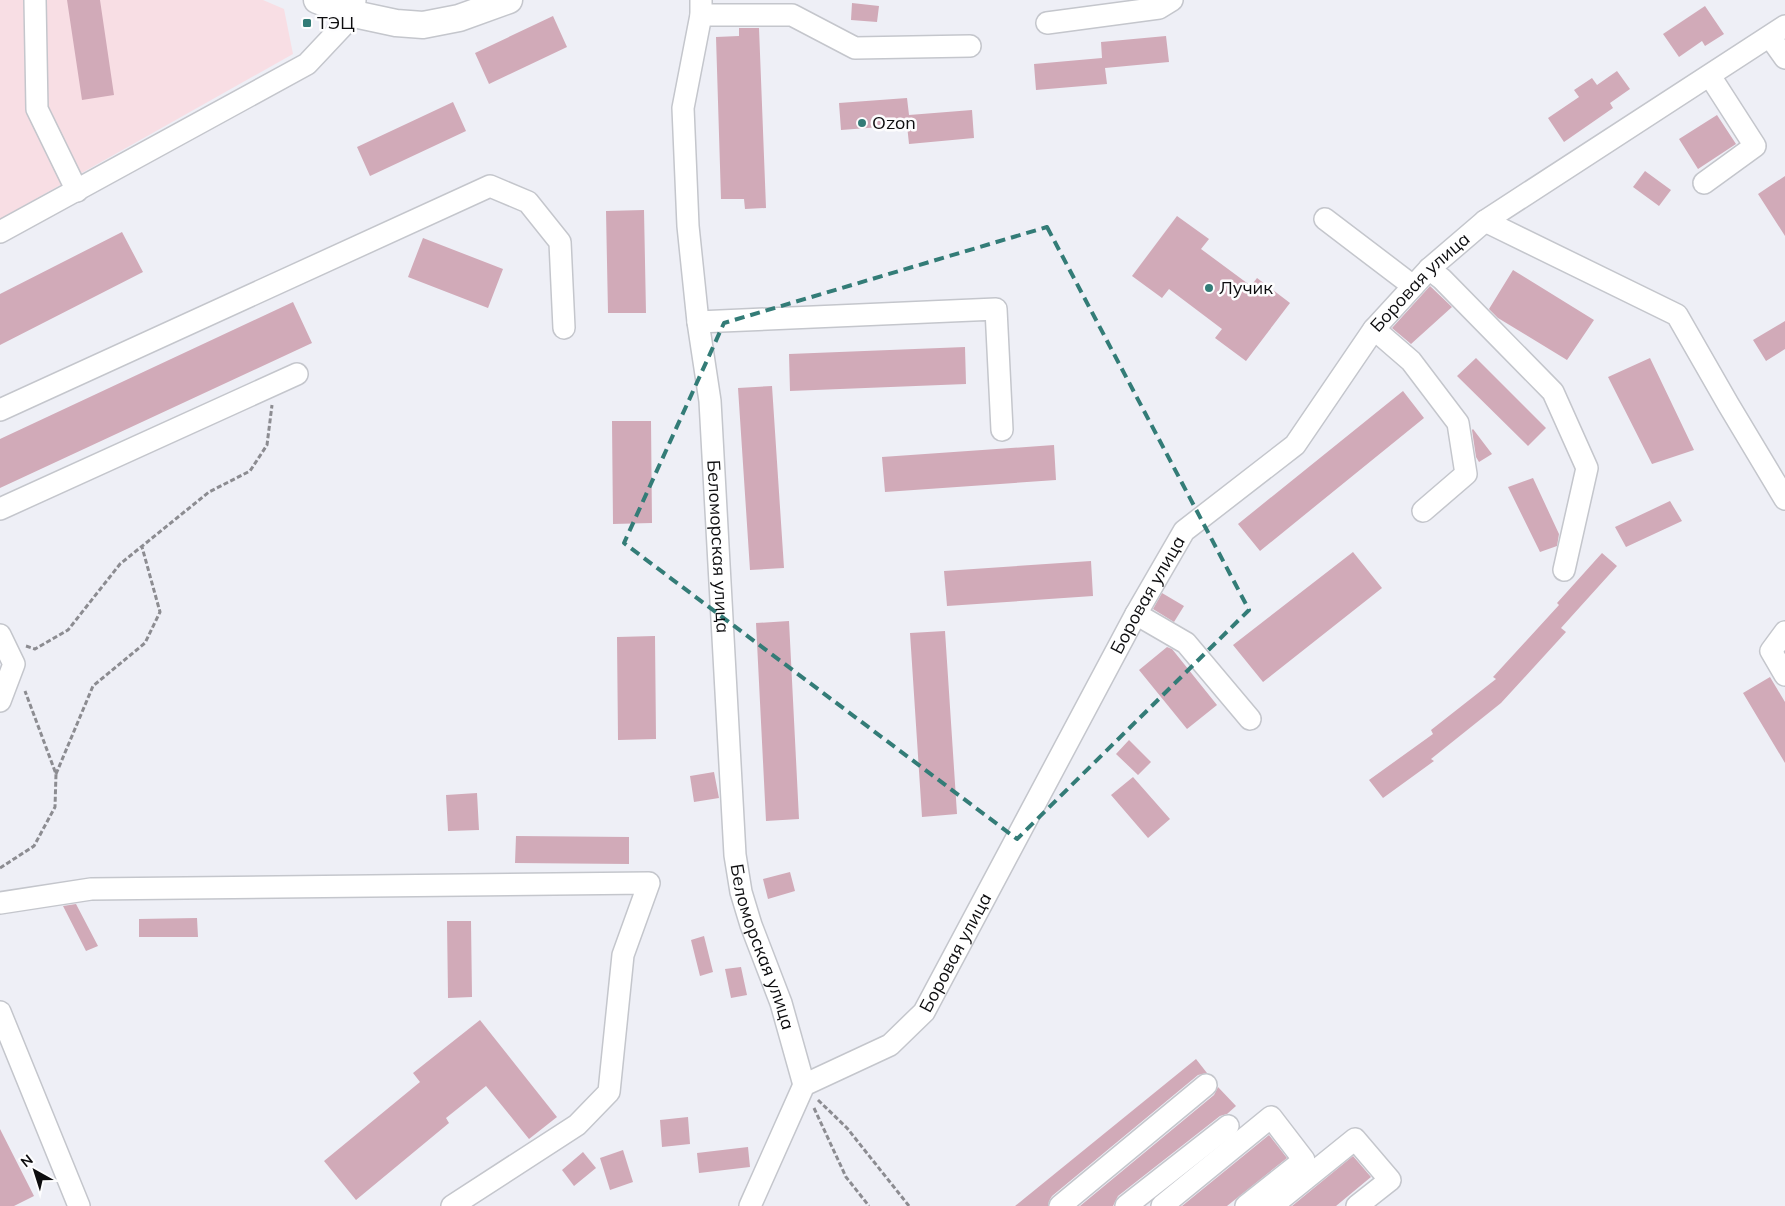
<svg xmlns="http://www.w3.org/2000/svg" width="1785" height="1206" viewBox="0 0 1785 1206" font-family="Mulish,sans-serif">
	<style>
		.industrial { fill: #f8dee4 }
		.building { fill: #d1aab8 }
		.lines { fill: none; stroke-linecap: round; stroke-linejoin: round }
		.minor-casing { stroke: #c4c6cc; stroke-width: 24 }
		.major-casing { stroke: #c4c6cc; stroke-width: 29 }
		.path { stroke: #8c8c91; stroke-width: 3; stroke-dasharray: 5 2.5; stroke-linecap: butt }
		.minor { stroke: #fff; stroke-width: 21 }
		.major { stroke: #fff; stroke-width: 26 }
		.marked { fill: none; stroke: #337c77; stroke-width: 4; stroke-dasharray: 10 6; stroke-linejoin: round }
		.poi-dot { fill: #337c77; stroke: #fdfdfe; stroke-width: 2 }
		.labels { text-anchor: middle; stroke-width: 5; stroke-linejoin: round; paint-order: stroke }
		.poi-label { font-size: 18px; fill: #0d0d0f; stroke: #fdfdfe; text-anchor: start }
		.street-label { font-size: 18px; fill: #0d0d0f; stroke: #fdfdfe }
	</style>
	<rect width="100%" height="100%" fill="#eeeff6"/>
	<path class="industrial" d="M0,0H263L284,9L293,54L0,219Z"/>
	<path class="building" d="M67,0H100L114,95L82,100Z
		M852,3L879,6L877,22L851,20Z
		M1705,6L1724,34L1705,46L1702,41L1679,57L1663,34Z
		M553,16L567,47L489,84L475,53Z
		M739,28H759L766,208L745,209L744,199H721L716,37L739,36Z
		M1166,36L1169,62L1105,68L1107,84L1036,90L1034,64L1102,58L1101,42Z
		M1617,71L1630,89L1610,103L1613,108L1564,142L1548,118L1579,97L1574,90L1592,78L1597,85Z
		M907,98L909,115L972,110L974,138L909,144L907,125L841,130L839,103Z
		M453,102L466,131L370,176L357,147Z
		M1717,115L1736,144L1698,169L1679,139Z
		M1645,171L1671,190L1659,206L1633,187Z
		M1785,176V236L1758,194Z
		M644,210L646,313H608L606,211Z
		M1177,216L1209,239L1201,249L1251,286L1257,278L1290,303L1246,361L1215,338L1222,329L1169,289L1162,298L1132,276Z
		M122,232L143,272L0,345V294Z
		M423,238L503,269L488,308L408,277Z
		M1513,270L1594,320L1567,360L1498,318L1489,309Z
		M1430,286L1452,307L1411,344L1392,328Z
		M293,302L312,343L0,488V439Z
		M1785,321V349L1766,361L1753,340Z
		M965,347L966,384L790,391L789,354Z
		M1476,358L1546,428L1528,446L1457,376Z
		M1650,358L1694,450L1652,464L1608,377Z
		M772,386L784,568L750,570L738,388Z
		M1403,391L1424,418L1260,551L1238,524Z
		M612,421H651L652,523L613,524Z
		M1473,429L1492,454L1479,462L1476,457L1472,430Z
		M1054,445L1056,480L885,492L882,457Z
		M1533,478L1559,534L1557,546L1540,552L1508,487Z
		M1670,501L1682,521L1626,547L1615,527Z
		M1353,552L1382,588L1263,682L1233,645Z
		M1602,553L1617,566L1561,628L1566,632L1501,703L1431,759L1434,761L1383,798L1369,780L1433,734L1431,730L1496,679L1493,677L1559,605L1557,603Z
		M1091,561L1093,596L947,606L944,571Z
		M1162,593L1184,606L1174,622L1153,609Z
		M789,621L799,819L766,821L756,623Z
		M945,631L957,814L922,817L910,633Z
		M655,636L656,739L618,740L617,637Z
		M1167,647L1172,649L1217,705L1187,729L1139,670Z
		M1770,677L1785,702V763L1743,693Z
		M1129,740L1151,762L1138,775L1116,754Z
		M714,772L719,798L694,802L690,776Z
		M1133,777L1170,819L1148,838L1111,795Z
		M477,793L479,830L448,831L446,795Z
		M516,836L629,837V864L515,863Z
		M790,872L795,891L768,899L763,879Z
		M76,904L98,946L86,951L63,906Z
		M197,918L198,937H139V919Z
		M447,921H471L472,997L448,998Z
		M704,936L713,972L700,976L691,940Z
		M741,967L747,995L731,998L725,969Z
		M480,1020L557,1117L529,1139L486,1086L446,1118L449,1123L356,1200L324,1161L420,1082L413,1073Z
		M1196,1059L1207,1073L1198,1075L1052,1196L1049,1201L1048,1206H1015Z
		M1218,1087L1236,1106L1227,1114L1220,1116L1118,1196L1113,1206H1080L1214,1095Z
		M688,1117L690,1144L662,1147L660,1120Z
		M0,1129L34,1196L14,1206H0Z
		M1269,1135L1287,1158L1227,1206H1182Z
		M748,1147L750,1167L699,1173L697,1153Z
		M623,1150L633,1182L610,1190L600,1158Z
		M583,1152L596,1168L574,1186L562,1170Z
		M1353,1156L1371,1177L1336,1206H1292Z"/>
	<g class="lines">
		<defs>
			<g id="minor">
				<path d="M35,0L37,109L77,191"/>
				<path id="s1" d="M701,0V15L683,108L688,226L698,322L710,401L735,855L741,892L751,925L781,1003L804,1085"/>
				<path d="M701,15H792L855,48L970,46"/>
				<path d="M1047,23L1159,8L1172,0"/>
				<path d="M1770,37L1785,58"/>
				<path d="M1704,183L1755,146L1710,76"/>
				<path d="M1325,219L1413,286"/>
				<path d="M1485,221L1677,315L1728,404L1785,499"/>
				<path d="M0,232L307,64L354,14L355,0"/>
				<path d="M1429,269L1442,279L1553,392L1587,468L1564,570"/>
				<path d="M698,322L996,309L1002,430"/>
				<path d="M1374,329L1411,361L1458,423L1466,474L1423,511"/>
				<path d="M0,410L490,186L528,202L560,242L564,328"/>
				<path d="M0,509L297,374"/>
				<path d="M1136,614L1186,643L1250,719"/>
				<path d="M1785,632L1771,651L1785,675"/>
				<path d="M0,635L14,664L0,701"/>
				<path d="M0,903L91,889L649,883L623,955L609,1092L577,1125L452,1206"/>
				<path d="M0,1012L79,1206"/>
				<path id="s2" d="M750,1206L804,1085L890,1045L924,1012L1136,614L1184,531L1295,445L1374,329L1429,269L1485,221L1785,26"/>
				<path d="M1060,1206L1206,1085"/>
				<path d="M1126,1206L1228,1126"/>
				<path d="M1162,1206L1271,1117L1304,1160L1246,1206"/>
				<path d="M1272,1206L1355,1139L1390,1180L1357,1206"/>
			</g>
			<path id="major" d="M317,0L354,14L396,23L423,25L459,18L509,0"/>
		</defs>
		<use href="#minor" class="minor-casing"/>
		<use href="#major" class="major-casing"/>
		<path class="path" d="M26,646L35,649L68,630L120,564L209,492L250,471L267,445L272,405
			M56,774L93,686L145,643L160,612L142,547
			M0,868L34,846L55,807L56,774L25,691
			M818,1100L847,1128L909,1206
			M814,1108L846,1177L869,1206"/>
		<use href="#minor" class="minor"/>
		<use href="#major" class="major"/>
	</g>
	<path class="marked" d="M1047,227L1249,610L1017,839L624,543L724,323Z"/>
	<g class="poi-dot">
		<rect x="302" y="18" width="10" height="10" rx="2.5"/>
		<circle cx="862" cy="123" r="5"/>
		<circle cx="1209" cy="288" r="5"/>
	</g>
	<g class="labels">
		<g class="poi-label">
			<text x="317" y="29">ТЭЦ</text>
			<text x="872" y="129">Ozon</text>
			<text x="1219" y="294">Лучик</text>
		</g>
		<g class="street-label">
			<text dy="6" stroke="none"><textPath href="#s2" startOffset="1168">Боровая улица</textPath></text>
			<text dy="6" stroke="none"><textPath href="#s1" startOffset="550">Беломорская улица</textPath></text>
			<text dy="6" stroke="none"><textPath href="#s2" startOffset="748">Боровая улица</textPath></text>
			<text dy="6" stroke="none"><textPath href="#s1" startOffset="955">Беломорская улица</textPath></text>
			<text dy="6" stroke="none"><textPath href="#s2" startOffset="342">Боровая улица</textPath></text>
		</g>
	</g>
	<g transform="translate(35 1171) rotate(321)" stroke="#fdfdfe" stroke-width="4" paint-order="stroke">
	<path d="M0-4L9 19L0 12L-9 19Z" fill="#0d0d0f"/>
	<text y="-8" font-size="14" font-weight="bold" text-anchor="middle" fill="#0d0d0f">N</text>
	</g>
</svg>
